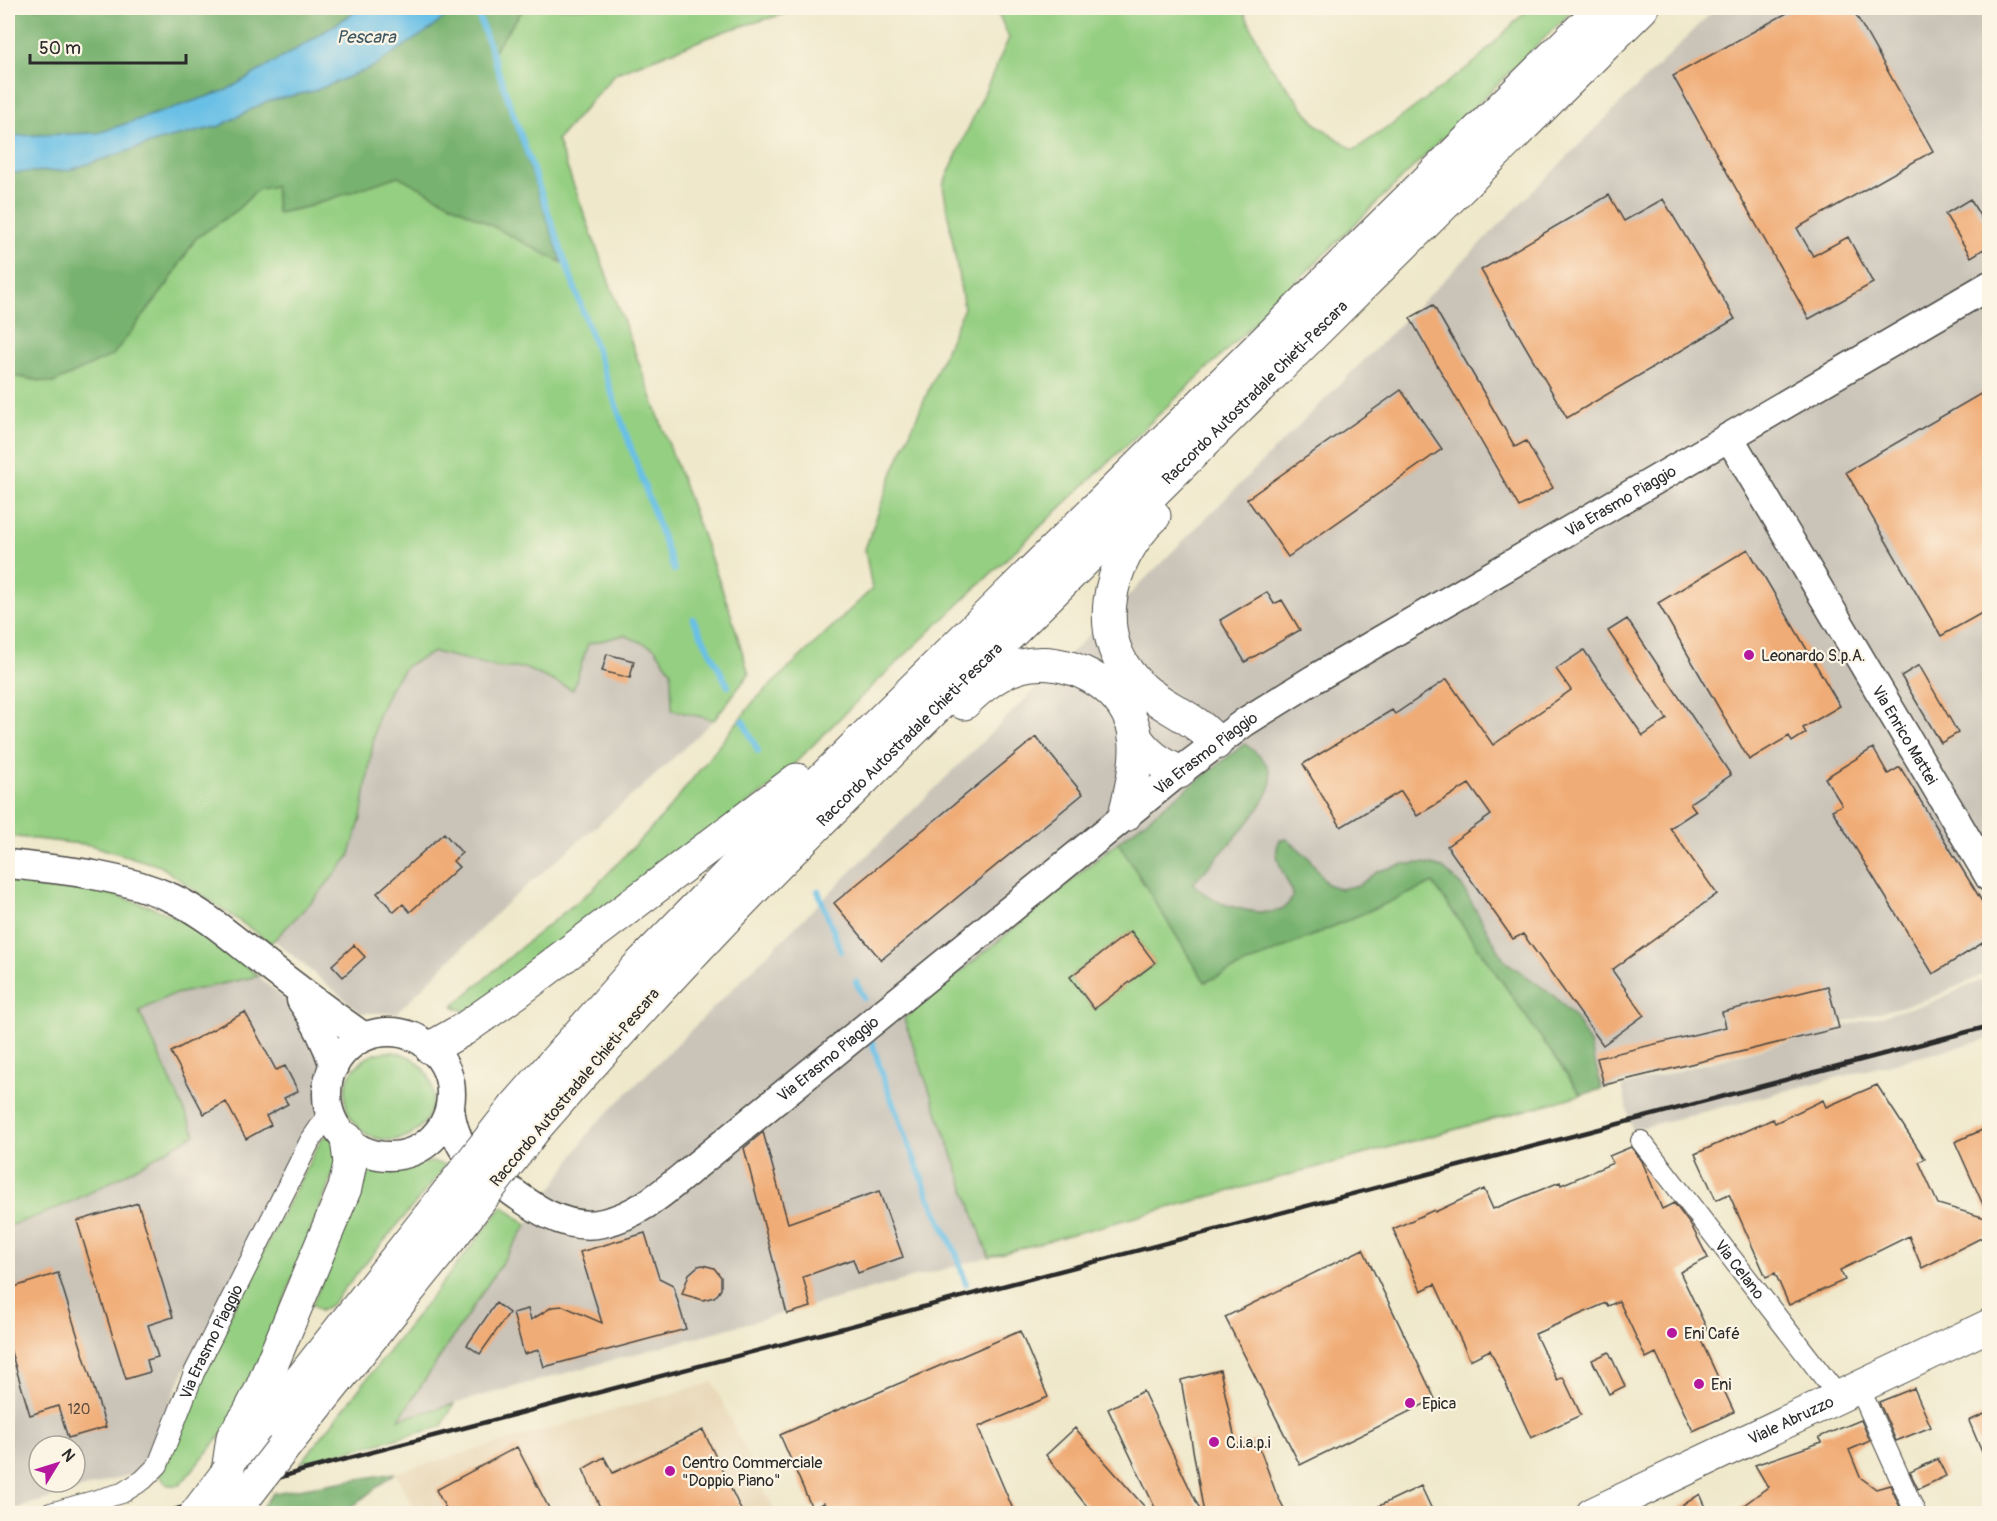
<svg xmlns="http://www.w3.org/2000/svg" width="1997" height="1521" viewBox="0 0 1997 1521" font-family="Pangolin,sans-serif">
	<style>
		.built { fill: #e9d9ba }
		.industrial { fill: #c9c3b8; fill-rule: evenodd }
		.green { fill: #95cf82; stroke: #607d56; stroke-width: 1.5; fill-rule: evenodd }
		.forest { fill: #78b270; stroke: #526e4e; stroke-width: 1.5 }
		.water { fill: #69c0e6; stroke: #4a7688; stroke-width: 1.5 }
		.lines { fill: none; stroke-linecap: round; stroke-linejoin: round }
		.stream { stroke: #69c0e6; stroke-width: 6 }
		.building { fill: #f0ac76 }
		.street-casing { stroke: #484743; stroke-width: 22 }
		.secondary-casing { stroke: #484743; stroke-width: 31 }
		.primary-casing { stroke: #484743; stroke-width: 34 }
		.highway-casing { stroke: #484743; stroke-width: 35 }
		.street { stroke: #fff; stroke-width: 20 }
		.secondary { stroke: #fff; stroke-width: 28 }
		.primary { stroke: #fff; stroke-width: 32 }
		.highway { stroke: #fff; stroke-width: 33 }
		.rail { stroke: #2b2b2b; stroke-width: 4.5 }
		.highway-bridge-casing { stroke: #484743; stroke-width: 35; stroke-linecap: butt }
		.highway-bridge { stroke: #fff; stroke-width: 33 }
		.poi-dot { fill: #b5179e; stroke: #fcf5e5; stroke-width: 2 }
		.labels { text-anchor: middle; stroke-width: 4.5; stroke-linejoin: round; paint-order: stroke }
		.number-label { font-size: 14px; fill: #5c4b3e }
		.street-label { font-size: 16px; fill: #2b2b2b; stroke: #fcf5e5 }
		.poi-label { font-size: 16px; fill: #2b2b2b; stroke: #fcf5e5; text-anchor: start }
		.water-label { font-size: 18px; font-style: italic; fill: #3e5863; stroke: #fcf5e5 }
	</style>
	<rect width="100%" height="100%" fill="#fcf5e5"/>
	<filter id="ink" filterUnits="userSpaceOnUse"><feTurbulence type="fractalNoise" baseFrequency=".0167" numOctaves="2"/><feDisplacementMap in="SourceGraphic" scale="12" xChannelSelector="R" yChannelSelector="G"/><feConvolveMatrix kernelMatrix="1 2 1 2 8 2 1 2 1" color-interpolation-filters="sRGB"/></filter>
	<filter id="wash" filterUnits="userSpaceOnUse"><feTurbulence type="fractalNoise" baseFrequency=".008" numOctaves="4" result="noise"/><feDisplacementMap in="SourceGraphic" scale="24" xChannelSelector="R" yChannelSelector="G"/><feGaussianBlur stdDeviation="1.35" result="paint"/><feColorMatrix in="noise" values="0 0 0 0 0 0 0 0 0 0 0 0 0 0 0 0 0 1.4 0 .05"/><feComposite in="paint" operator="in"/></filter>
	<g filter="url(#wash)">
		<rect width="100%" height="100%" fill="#efe8cb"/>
		<path class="built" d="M713,1382L775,1513H416L395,1473Z"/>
		<path class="industrial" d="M1716,8H1989L1990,849L1963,865L1989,908V972L1929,999L398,1419L592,1128L997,727Z
			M624,635L655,648L671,671L672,709L714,720L650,780L507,903L397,1013H361L274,940L316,897L349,857L361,818L377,718L390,688L406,666L434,652L501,668H524L573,690L588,644Z
			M258,976L297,1010L326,1063L323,1103L183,1373L146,1459L135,1473L8,1511V1226L30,1220L112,1182L195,1134L138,1011L171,995ZM39,1446H75V1482H39Z
			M1989,977V1039L1632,1130L1622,1086L1929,1003Z"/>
		<path class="green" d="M524,8H805L725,31L616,73L557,140L729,608L749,674L714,720L672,710L671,671L655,648L624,635L588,644L573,690L524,668H501L434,652L406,666L390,688L377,718L361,818L349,857L316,897L271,943L160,866L90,845L8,836V375L53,383L167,285L195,239L237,210L257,189L276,186L277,213L307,207L398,175L562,262L491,54Z
			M996,8H1242L1269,64L1316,124L1354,150L1390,126L1476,61L1529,8H1575L1230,347L867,691L774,784L468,1013L453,1006L532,938L593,889L664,815L754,701L872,589L865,549L893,472L964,308L943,185L1009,38Z
			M1118,842L1205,982L1433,883L1581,1095L989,1257L904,1019ZM1131,931L1155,963L1094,1009L1070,977Z
			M8,877L94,888L148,906L187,921L223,947L258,976L171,995L139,1011L195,1134C135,1168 74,1207 8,1226Z
			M345 1096a44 44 0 1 1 88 0a44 44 0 1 1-88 0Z
			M329,1135L334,1136L343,1148L241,1411L180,1485H168L159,1476L194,1384L322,1138Z
			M432,1162L447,1165L331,1305L320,1311L312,1305L373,1163L402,1166Z
			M503,1206L527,1225L399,1419L454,1404L441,1427L301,1463Z"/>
		<path class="forest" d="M8,8H361L310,41L227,90L98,133L8,136Z
			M455,8H524L491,55L562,263L398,176L307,207L277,213L275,186L257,190L237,210L195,239L167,285L113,355L53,383L8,375V173L69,170L162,140L220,126L267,101L314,91L432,28Z
			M1245,744C1258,754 1271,763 1271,781C1272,805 1210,863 1193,884C1198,888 1203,893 1208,896C1222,906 1255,914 1272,912C1282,911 1289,904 1293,896C1289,879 1269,857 1280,840L1287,839L1309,858L1327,884L1340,889L1359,885L1379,871L1404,864L1423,863L1443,868L1462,886L1505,961L1553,995L1575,1018L1590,1044L1602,1089L1581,1095L1433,883L1205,982L1118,842Z
			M395,1473L344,1513H257L273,1493Z"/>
		<path class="water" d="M361,8H455L432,28L371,68L314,91L267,101L220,126L162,140L69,170L8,173V136L98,133L227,90L310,41Z"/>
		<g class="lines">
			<path class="stream" d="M476,8L674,570
				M693,619L728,686
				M743,721L758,751
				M818,891L841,951
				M856,982L864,998
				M872,1042L884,1080L929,1197L956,1253L966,1284"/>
		</g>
		<g id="blocks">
			<path class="building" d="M1796,8H1852L1933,151L1797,228L1813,256L1848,237L1873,283L1809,319L1673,76Z
				M1609,195L1624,221L1663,199L1735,319L1567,418L1481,270Z
				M1970,199L1989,231V246L1971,257L1945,214Z
				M1433,305L1515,447L1526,441L1553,488L1519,507L1410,318Z
				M1989,389V609L1941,636L1846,472Z
				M1401,390L1442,449L1288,557L1247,499Z
				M1748,549L1840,706L1803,728L1806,733L1792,742L1789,736L1749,760L1658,603Z
				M1267,592L1274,604L1282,600L1300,630L1245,662L1220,620Z
				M1627,619L1731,775L1690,803L1696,811L1670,828L1717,894L1612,970L1644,1015L1603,1045L1523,934L1513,939L1447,846L1491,815L1469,784L1417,816L1401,791L1341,827L1303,764L1392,710L1395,714L1447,679L1493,745L1571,690L1556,669L1584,650L1643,736L1667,719L1608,631Z
				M607,654L634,661L630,678L602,671Z
				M1919,665L1958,733L1941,743L1901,676Z
				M1036,737L1083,794L881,960L834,903Z
				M1873,748L1888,774L1900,767L1989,913V939L1933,974L1832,810L1842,805L1825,778Z
				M444,833L462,853L453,861L459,867L410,912L403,904L394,912L377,893Z
				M1131,931L1155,963L1094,1009L1070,977Z
				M354,945L365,957L343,977L332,965Z
				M1828,986L1839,1028L1604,1085L1597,1058L1726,1027L1722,1012Z
				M245,1012L276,1070L285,1066L298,1091L284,1098L288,1104L266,1116L271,1125L246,1139L226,1102L204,1114L171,1052Z
				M1877,1085L1925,1159L1919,1162L1938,1204L1989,1219V1234L1922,1268L1909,1236L1840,1270L1845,1280L1789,1305L1775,1273L1766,1277L1729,1194L1716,1200L1695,1154L1773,1119L1775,1123L1823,1100L1826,1107Z
				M1989,1127V1218L1955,1142Z
				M763,1132L788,1223L879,1191L903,1257L858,1273L853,1259L803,1277L811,1307L787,1314L744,1148Z
				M1631,1147L1642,1161L1662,1209L1674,1203L1692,1227L1708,1258L1680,1272L1707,1329L1698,1334L1734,1412L1693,1431L1656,1353L1646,1358L1619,1301L1608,1306L1606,1303L1535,1334L1557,1380L1563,1377L1581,1415L1531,1438L1490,1350L1470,1360L1435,1284L1421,1291L1393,1229L1434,1210L1435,1212L1484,1189L1493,1209L1560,1182L1561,1185L1613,1163L1609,1156Z
				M138,1203L173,1317L148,1325L158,1357L147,1360L150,1372L126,1379L77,1221Z
				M645,1233L659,1278L673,1285L686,1329L544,1367L539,1350L524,1354L513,1313L528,1309L531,1320L552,1307L563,1306L602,1323L580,1252Z
				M1363,1249L1435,1399L1300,1465L1225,1317Z
				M703,1265L714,1268L721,1277V1289L718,1294L714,1297L703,1300L682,1294L689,1274L698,1266Z
				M58,1273L106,1427L68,1438L58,1406L30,1415L8,1342V1289Z
				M496,1303L509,1313L480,1354L467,1345Z
				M1020,1331L1048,1397L978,1427L1015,1514H828L824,1503L812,1508L780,1435Z
				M1609,1352L1625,1386L1609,1394L1592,1360Z
				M1220,1370L1236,1444L1257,1441L1276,1493L1287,1514H1204L1181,1380Z
				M1914,1388L1931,1427L1896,1441L1879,1402Z
				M1143,1391L1202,1514H1158L1108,1409Z
				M1989,1412V1469L1969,1421Z
				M1861,1420L1870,1441L1849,1450L1860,1477L1876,1489L1890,1485L1903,1514H1732L1768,1487L1755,1465L1822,1442L1819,1437Z
				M1075,1428L1151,1514H1093L1046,1455Z
				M703,1430L743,1514H603L583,1469L604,1457L613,1473Z
				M517,1447L552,1514H449L436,1490Z
				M1938,1459L1946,1476L1918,1489L1910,1472Z
				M1421,1486L1434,1514H1362Z
				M1700,1494L1709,1514H1669Z"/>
		</g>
	</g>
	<g filter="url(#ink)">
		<use href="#blocks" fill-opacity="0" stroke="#484743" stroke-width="1.5"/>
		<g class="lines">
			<defs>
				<g id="street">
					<path id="s1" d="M1641,1141L1839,1397"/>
					<path d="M1859,1387L1916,1514"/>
					<path id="s2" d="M47,1514L122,1493L143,1480L158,1465L194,1373L310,1141L330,1112"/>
				</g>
				<g id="secondary">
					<path id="s3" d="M1729,437L1990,878"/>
					<path d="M8,864C63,870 121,875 172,898C204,913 231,937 258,958C293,985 328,1012 364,1037"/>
					<path d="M301,1000C316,1021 326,1041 334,1066"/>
					<circle cx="389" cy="1094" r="62"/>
					<path id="s4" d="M450,1108C452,1127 460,1149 474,1162C481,1170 491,1176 499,1182C528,1204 564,1232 603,1223C639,1215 665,1191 693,1168L1179,772L1245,722L1314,679L1990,285"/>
				</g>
				<g id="primary">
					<path id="s5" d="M1592,1514L1990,1325"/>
				</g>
				<g id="highway">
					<path d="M1154,516C1107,561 1088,640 1142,688C1165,709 1197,718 1216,743"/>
					<path d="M964,703C980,687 999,672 1021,666C1067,655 1121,683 1134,729C1140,754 1131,791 1125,815"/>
					<path d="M1135,737C1147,755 1160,763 1179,772"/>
					<path d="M431,1048L464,1029L514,994L797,780"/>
					<path d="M515,1107L637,968L797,804L1602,8"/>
					<path id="s6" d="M536,1127C616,1035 697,946 783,859L1642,8"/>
					<path d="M283,1448L452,1236"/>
					<path d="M246,1449L429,1217"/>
					<path d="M228,1472L233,1437L248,1415L261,1390L345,1188L350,1163L347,1139"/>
				</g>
			</defs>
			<use href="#street" class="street-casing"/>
			<use href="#secondary" class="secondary-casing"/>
			<use href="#primary" class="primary-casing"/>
			<use href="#highway" class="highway-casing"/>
			<use href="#street" class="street"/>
			<use href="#secondary" class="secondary"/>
			<use href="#primary" class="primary"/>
			<use href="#highway" class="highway"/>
			<path class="rail" d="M161,1514L304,1470L1990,1026"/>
			<defs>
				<path id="highway-bridge" d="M429,1217L515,1107
					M452,1236L536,1127
					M196,1514L228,1472
					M232,1514L283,1448"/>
			</defs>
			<use href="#highway-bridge" class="highway-bridge-casing"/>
			<use href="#highway-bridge" class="highway-bridge"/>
		</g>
	</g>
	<g class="poi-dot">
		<circle cx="1749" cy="655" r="6"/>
		<circle cx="1672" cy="1333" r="6"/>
		<circle cx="1699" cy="1384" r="6"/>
		<circle cx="1410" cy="1403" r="6"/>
		<circle cx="1214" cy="1442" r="6"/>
		<circle cx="670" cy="1471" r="6"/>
	</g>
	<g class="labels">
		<g class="number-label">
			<text x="79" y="1414">120</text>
		</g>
		<g class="street-label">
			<text dy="6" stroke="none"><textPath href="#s6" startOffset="1028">Raccordo Autostradale Chieti-Pescara</textPath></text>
			<text dy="6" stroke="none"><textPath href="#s4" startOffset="1460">Via Erasmo Piaggio</textPath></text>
			<text dy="6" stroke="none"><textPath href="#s6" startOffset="542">Raccordo Autostradale Chieti-Pescara</textPath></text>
			<text dy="6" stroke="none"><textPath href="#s3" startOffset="346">Via Enrico Mattei</textPath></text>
			<text dy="6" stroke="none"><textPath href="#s4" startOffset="974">Via Erasmo Piaggio</textPath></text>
			<text dy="6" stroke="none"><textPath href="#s4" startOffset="488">Via Erasmo Piaggio</textPath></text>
			<text transform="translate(574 1087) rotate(-50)" y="6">Raccordo Autostradale Chieti-Pescara</text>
			<text dy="6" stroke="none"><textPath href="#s1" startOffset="162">Via Celano</textPath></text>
			<text dy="6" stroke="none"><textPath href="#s2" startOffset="258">Via Erasmo Piaggio</textPath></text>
			<text dy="6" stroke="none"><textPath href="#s5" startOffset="220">Viale Abruzzo</textPath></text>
		</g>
		<g class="poi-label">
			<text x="1761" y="661">Leonardo S.p.A.</text>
			<text x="1684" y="1339">Eni Café</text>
			<text x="1711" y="1390">Eni</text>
			<text x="1422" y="1409">Epica</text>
			<text x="1226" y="1448">C.i.a.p.i</text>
			<text x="682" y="1468">Centro Commerciale<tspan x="682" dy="18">"Doppio Piano"</tspan></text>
		</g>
		<g class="water-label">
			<text x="366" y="43">Pescara</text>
		</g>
	</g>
	<rect width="1997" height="1521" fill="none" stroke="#fcf5e5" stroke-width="30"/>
	<g transform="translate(57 1464) rotate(52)"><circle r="28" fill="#fcf5e5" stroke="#a8a49b" stroke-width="1.5"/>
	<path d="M0-4.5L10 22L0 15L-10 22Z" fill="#b5179e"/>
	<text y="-9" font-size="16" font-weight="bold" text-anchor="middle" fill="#2b2b2b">N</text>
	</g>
	<path d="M30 54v9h156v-9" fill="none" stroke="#2b2b2b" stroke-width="3"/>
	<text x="39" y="54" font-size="18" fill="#2b2b2b" stroke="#fcf5e5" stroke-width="4.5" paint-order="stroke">50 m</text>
</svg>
